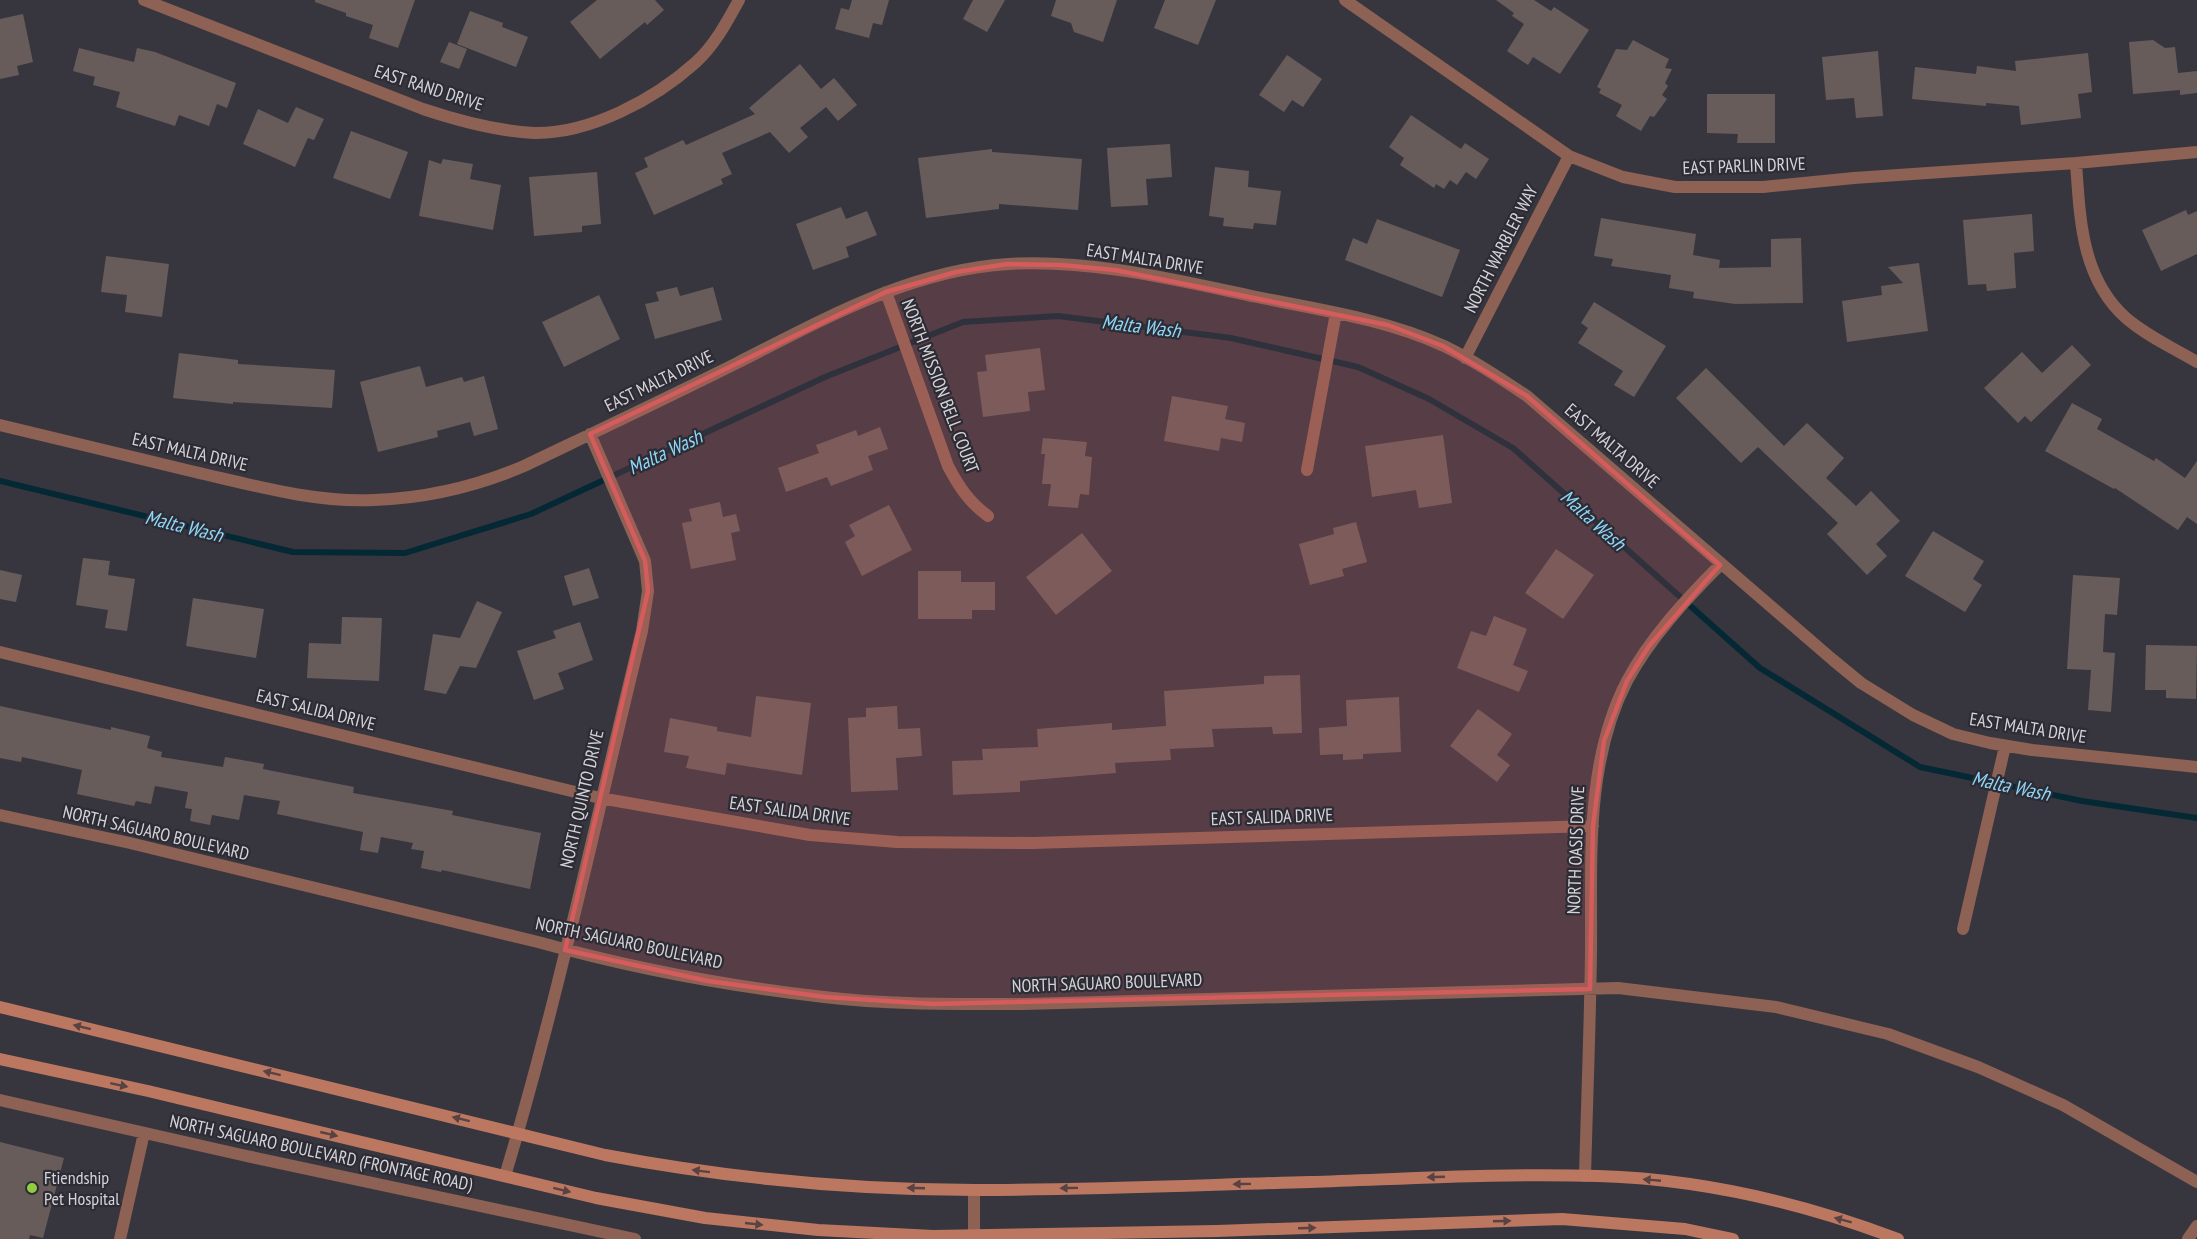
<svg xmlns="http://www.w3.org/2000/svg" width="2197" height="1239" viewBox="0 0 2197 1239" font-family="'PT Sans Narrow',sans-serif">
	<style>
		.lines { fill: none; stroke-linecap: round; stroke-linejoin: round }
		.stream { stroke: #052835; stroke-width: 6 }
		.building { fill: #685c5a }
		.street { stroke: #8d6153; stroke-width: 12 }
		.secondary { stroke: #bc7761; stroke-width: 12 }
		.oneway { fill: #584242 }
		.marked { fill: #d55b5d; fill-opacity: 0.2; stroke: #d55b5d; stroke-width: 4.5; stroke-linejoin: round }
		.poi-dot { fill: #91cd40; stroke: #2d2c35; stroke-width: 2 }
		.labels { text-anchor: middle; stroke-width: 4.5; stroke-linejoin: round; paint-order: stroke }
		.street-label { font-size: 18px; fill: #d3d3d8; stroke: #2d2c35 }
		.poi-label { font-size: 18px; fill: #d3d3d8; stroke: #2d2c35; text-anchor: start }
		.water-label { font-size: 20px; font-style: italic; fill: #8dd6f7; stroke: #2d2c35 }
	</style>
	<rect width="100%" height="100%" fill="#37363f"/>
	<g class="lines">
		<path class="stream" d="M0,481L293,552L405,553L531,514L825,377L963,322L1058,316L1231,338L1358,367L1429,399L1513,448L1760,668L1920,767L2082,801L2197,818"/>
	</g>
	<path class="building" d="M315,0H415L398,48L369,38L373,25L346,16V13L315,2Z
		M597,0H655L664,10L647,25L645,22L600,59L570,22Z
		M852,0H889L882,25L873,23L869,38L835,29L841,8L849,10Z
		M973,0H1005L987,32L963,19Z
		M1056,0H1117L1103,42L1074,32L1071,23L1051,16Z
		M1165,0H1216L1198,45L1154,28Z
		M1496,0H1534L1551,11L1554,7L1589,30L1560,74L1533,57L1528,65L1507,51L1524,24L1512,16L1514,13Z
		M470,11L503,23L502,27L528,37L516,67L457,44Z
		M23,14L33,62L17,66L19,75L0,79V19Z
		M1633,40L1669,59L1665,68L1672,69L1665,83L1668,86L1662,95L1667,99L1654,117L1650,116L1641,131L1616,116L1622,105L1599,93L1601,89L1597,87L1616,49L1627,50Z
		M2153,40L2165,48L2175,47L2178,73L2197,71V93L2180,95V90L2133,94L2129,42Z
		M449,42L467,49L459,69L440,62Z
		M79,48L134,62L137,48L155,52L236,83L227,108L217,104L209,126L179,115L175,126L116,107L120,92L93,85L95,77L73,71Z
		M1878,51L1883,116L1856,118L1854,98L1826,100L1822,57Z
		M2088,53L2092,92L2078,94L2081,118L2021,125L2019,106L1986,103V106L1912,99L1915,67L1976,74L1977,66L2016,71L2015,61Z
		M1287,55L1322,79L1303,107L1292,100L1284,112L1259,95Z
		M800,64L821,89L834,78L857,105L838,121L826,107L800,128L808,137L789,153L770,132L722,153L732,174L721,179L723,184L654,215L635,173L648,167L644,158L683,140L686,145L755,114L749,108Z
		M1707,94H1775V143H1737L1738,134L1707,133Z
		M296,107L324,119L314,140L308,138L295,167L243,144L258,109L288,123Z
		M1411,115L1461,149L1465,143L1489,159L1476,179L1466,172L1457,185L1450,180L1444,189L1436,184L1434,188L1400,165L1404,158L1389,147Z
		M351,131L408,152L390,199L333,178Z
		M1170,144L1172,177L1146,179L1148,205L1111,207L1107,148Z
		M992,149V152L1082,159L1078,210L999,204V209L926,218L918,158Z
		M443,159L473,164L470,179L501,185L493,230L419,216L429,160L441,164Z
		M1215,167L1249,171L1248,187L1281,191L1276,225L1254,223L1253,229L1223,226L1224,218L1209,216Z
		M597,172L601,224L582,226V232L534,236L529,177Z
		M841,207L846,219L867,211L877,235L846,247L849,257L813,270L796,224Z
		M2186,210L2188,215L2197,211V254L2161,271L2142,230Z
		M2032,214L2034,251L2014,253L2016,288L1987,291L1986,284L1968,285L1963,220Z
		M1601,218L1696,234L1693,255L1720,260L1719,268L1771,267V239L1801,238L1803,303L1735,304L1693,298L1694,292L1669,288L1671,275L1611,266L1613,259L1594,256Z
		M1377,219L1460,250L1442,297L1345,260L1353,238L1367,244Z
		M106,256L169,264L162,317L125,312L127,295L101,292Z
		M1919,263L1928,331L1847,342L1842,301L1882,295L1881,286L1903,283L1888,267Z
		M677,287L680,296L713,287L722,320L655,339L645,304L659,301L656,292Z
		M599,295L620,339L564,367L542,322Z
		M1594,302L1666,346L1634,397L1614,385L1623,371L1578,343L1588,328L1581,323Z
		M2072,345L2091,365L2031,422L2025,416L2018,423L1984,388L2022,352L2042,373Z
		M1040,348L1045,390L1028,392L1030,411L983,417L977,372L987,371L985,355Z
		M179,353L238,360V364L335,370L332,408L233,402V404L173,398Z
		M420,366L426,387L462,377L464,382L484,376L498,429L474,436L470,422L437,431L438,437L378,452L360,382Z
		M1706,368L1784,446L1807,423L1844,458L1826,478L1856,506L1871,491L1900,521L1876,544L1887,556L1867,575L1827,534L1838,523L1758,447L1741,463L1676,398Z
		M1172,396L1228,406L1225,419L1245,423L1242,442L1221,438L1219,451L1164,441Z
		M2072,403L2102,419L2097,429L2154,461L2156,458L2185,478L2197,461V524L2187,517L2178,530L2115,488L2114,489L2045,451Z
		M880,427L888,449L868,456L873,470L831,486L827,477L786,492L778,468L819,453L816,445L856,430L858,436Z
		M1443,435L1452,503L1419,508L1416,490L1372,497L1365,446Z
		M1043,438L1087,442L1085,456L1092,457L1089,495L1080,494L1078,508L1048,506L1051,484H1042L1045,454H1041Z
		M720,502L723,517L736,514L740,531L731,533L736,560L691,569L682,523L692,521L689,509Z
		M889,505L912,550L862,576L845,542L855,536L849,525Z
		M1356,522L1367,562L1342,569L1344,576L1310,585L1299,544L1334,534L1333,528Z
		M1933,531L1984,561L1973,579L1982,585L1965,612L1905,576Z
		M1082,533L1112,571L1056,615L1026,577Z
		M1556,549L1594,575L1563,619L1525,593Z
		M83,558L110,561L108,575L135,579L127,631L105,628L108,610L76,605Z
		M589,568L599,598L573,606L564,576Z
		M0,570L22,575L16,602L0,599Z
		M918,571H961V582H995V610H972V619H918Z
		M2073,575L2120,578L2117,615L2105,614L2103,652L2115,653L2111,712L2088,710L2091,670L2067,669Z
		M193,598L264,609L256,658L186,646Z
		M477,601L502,612L476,668L460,666L446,694L424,690L433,634L460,638Z
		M1494,616L1527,629L1513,665L1528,671L1519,692L1457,668L1471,631L1486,636Z
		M342,617L382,618L379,681L307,678L309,643L341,644Z
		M580,622L593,660L558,673L564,689L534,700L517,651L556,638L553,631Z
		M2146,645L2197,646L2196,699L2166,698V690H2145Z
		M1300,675L1302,733L1273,734L1272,727L1212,729L1214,747L1170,749L1171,760L1115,763L1116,773L1020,781V792L953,795L952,761L983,760L982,749L1038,747L1037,729L1112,723V730L1166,726L1164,691L1264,684V676Z
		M756,696L811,703L802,775L727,763L725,775L686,768L689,756L664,752L670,718L717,727V731L751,737Z
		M1399,697L1401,752L1363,754V759L1343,760V754L1320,755L1319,728L1347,726L1346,700Z
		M0,706L111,730V727L150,736L147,748L162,752L161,757L223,767L225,757L264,764L263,769L354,787L353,793L453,811L452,815L541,833L530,889L442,870L441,872L421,868L424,851L411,849L413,843L381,837L378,853L360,850L363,832L277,814L280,801L244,795L239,820L212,815L210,825L190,821L192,809L185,808L188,792L155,786L151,804L136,801L134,806L77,794L82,770L22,757L21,762L0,758Z
		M897,706L898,729L920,728L922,756L896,758L898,790L851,792L848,718L866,717V708Z
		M1478,709L1512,734L1497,755L1510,765L1497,782L1450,746Z
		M0,1142L64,1158L43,1238L30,1235L29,1239H0Z"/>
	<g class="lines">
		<path class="street" d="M144,0L423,109C459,121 496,131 534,133C590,134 655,99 695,63C714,46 727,22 739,0
			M1345,0L1569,156L1623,177L1675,187H1763L1854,178L2076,163L2197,152
			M2076,163C2080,218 2081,278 2126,318C2147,336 2173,348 2197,362
			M886,292L948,466C959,487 969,502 988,516
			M1465,358L1569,156
			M0,425C65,441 130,456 195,472C252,485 315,503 374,500C428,498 475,487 524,466C595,432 667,398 737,363C822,320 910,270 1008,264C1091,259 1176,280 1257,297C1320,310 1385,319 1444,346C1473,360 1500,378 1527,396L1833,660L1861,683L1913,715L1953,734L1990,743L2032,750L2197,767
			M1307,470L1336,313
			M0,652L600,798L810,835L897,842L1033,843L1593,826
			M0,815L130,843L538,942C631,968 727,986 824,997C890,1005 957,1004 1024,1004L1618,988L1776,1007L1888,1034L1978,1067L2063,1105L2197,1182
			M1963,929L2005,746
			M0,1100L242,1155L635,1239
			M505,1176C559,997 597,813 642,631L648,591L645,561L590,434
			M1585,1176C1587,1101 1590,1027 1591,953C1592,863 1584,764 1627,681C1650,638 1686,599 1720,565
			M120,1239L144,1133
			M974,1239V1190
			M2188,1239L2197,1226"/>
		<path class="secondary" d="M0,1007L605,1155C727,1178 852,1190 976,1190C1087,1190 1199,1185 1310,1182C1406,1179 1502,1173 1598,1176C1700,1179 1803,1203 1898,1239
			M0,1059L148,1091L596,1198L705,1218L818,1230L933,1236L1217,1231L1562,1219L1685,1229L1733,1239"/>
	</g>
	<defs><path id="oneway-solid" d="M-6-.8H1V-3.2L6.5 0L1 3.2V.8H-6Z" transform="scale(1.5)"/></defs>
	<g class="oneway">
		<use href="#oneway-solid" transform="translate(82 1027) rotate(-166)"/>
		<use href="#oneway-solid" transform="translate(272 1073) rotate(-166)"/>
		<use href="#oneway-solid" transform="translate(119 1085) rotate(12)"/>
		<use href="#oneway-solid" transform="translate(461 1119) rotate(-166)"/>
		<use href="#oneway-solid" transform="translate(329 1134) rotate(13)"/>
		<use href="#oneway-solid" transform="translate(701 1171) rotate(-173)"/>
		<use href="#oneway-solid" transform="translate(1436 1177) rotate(178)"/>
		<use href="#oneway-solid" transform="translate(1652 1180) rotate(-175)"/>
		<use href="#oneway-solid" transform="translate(1242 1184) rotate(179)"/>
		<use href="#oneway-solid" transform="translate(916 1188) rotate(-178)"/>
		<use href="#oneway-solid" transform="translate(1069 1188) rotate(179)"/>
		<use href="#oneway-solid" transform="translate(562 1190) rotate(14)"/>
		<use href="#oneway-solid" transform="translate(1843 1220) rotate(-165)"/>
		<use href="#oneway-solid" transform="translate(1502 1221) rotate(-2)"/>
		<use href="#oneway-solid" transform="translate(754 1224) rotate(6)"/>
		<use href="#oneway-solid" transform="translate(1307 1228) rotate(-2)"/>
	</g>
	<path class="marked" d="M1007,264L1061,265L1115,270L1388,325L1443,346L1527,396L1720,565L1649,646L1627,681L1604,741L1593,826L1590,989L933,1004L825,997L708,981L565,950L648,591L645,561L590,434L886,292L956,272Z"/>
	<circle class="poi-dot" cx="32" cy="1188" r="6"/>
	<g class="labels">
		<g class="street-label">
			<text transform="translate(429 88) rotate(18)" y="6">EAST RAND DRIVE</text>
			<text transform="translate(1744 166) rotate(-2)" y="6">EAST PARLIN DRIVE</text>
			<text transform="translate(1501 249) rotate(-63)" y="6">NORTH WARBLER WAY</text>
			<text transform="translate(1145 259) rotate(9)" y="6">EAST MALTA DRIVE</text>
			<text transform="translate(659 381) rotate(-26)" y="6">EAST MALTA DRIVE</text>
			<text transform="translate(940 386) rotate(69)" y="6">NORTH MISSION BELL COURT</text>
			<text transform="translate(1612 446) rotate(41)" y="6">EAST MALTA DRIVE</text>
			<text transform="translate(190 452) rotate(13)" y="6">EAST MALTA DRIVE</text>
			<text transform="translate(316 710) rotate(14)" y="6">EAST SALIDA DRIVE</text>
			<text transform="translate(2028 728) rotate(9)" y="6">EAST MALTA DRIVE</text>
			<text transform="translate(582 799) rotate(-77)" y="6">NORTH QUINTO DRIVE</text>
			<text transform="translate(790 811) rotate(8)" y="6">EAST SALIDA DRIVE</text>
			<text transform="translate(1272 817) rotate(-2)" y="6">EAST SALIDA DRIVE</text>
			<text transform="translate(156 833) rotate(13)" y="6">NORTH SAGUARO BOULEVARD</text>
			<text transform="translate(1576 850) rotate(-88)" y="6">NORTH OASIS DRIVE</text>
			<text transform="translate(629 943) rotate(12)" y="6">NORTH SAGUARO BOULEVARD</text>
			<text transform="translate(1107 983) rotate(-2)" y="6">NORTH SAGUARO BOULEVARD</text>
			<text transform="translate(321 1153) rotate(12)" y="6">NORTH SAGUARO BOULEVARD (FRONTAGE ROAD)</text>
		</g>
		<g class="poi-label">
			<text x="44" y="1184">Ftiendship<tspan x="44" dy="21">Pet Hospital</tspan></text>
		</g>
		<g class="water-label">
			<text transform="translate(1141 326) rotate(7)" y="7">Malta Wash</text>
			<text transform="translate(665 452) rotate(-25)" y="7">Malta Wash</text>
			<text transform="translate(1593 520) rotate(42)" y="7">Malta Wash</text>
			<text transform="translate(184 526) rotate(14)" y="7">Malta Wash</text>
			<text transform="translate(2011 786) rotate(12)" y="7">Malta Wash</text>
		</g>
	</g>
</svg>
